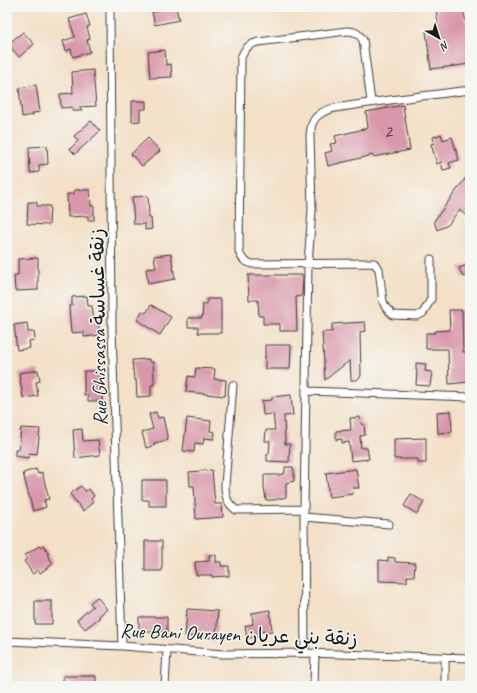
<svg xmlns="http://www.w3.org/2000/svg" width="477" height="693" viewBox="0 0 477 693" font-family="Caveat,'Playpen Sans Arabic',sans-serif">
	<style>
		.building { fill: #d897aa }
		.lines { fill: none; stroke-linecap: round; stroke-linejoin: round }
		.minor-casing { stroke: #3c3936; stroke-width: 9 }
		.minor { stroke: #fff; stroke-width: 7 }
		.labels { text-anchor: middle; stroke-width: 3; stroke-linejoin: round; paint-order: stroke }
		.number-label { font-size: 18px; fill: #4b3b40 }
		.street-label { font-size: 20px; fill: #1c1c1c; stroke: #f6f6f2 }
	</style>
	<rect width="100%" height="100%" fill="#f6f6f2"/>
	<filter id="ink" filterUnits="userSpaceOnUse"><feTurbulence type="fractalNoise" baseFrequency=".025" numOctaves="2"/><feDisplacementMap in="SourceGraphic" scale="8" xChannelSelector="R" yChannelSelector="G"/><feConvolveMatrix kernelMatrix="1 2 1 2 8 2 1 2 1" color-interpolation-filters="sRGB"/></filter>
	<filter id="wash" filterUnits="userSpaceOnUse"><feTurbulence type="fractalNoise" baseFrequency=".012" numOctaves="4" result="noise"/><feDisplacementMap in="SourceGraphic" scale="16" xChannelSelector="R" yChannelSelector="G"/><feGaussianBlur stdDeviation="0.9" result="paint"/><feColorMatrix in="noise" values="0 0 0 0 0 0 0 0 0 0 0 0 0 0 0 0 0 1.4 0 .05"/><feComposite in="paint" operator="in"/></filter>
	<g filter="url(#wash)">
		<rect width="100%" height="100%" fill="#f3e0c7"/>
		<g id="blocks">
			<path class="building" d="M156,7H176L179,20L155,25L152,12L157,11Z
				M436,7H462L467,25H470V64L431,69L426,31L438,29Z
				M86,14L90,26L87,27L90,39L87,40L90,52L73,57L71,49L66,51L63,41L75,37L69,19Z
				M23,32L34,44L19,57L8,44Z
				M165,50L166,65L171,64L172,77L150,78L148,52Z
				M93,70L96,106L79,107L82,111H72V107L61,108L60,94L73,93L72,72Z
				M36,85L40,112L33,113V115L22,117L19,88Z
				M132,101H146V109H140V121L132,122Z
				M403,105L410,150L373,157V155L328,166L325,153L332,151L330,144L337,143L335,136L368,128L366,112Z
				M91,121L100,131L75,154L70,149L78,141L74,136Z
				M441,134L443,140L452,137L459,160L449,163L451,168L443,170L441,162L437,164L431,144L434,143L433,137Z
				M148,138L160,151L142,166L131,154Z
				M47,146L48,164L39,165V172L30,173L29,147Z
				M470,172V218L459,210L448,225L437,230L434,221Z
				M74,190H90L91,206H94V220H88V216L68,217L67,194H74Z
				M148,196L149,218H151L152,229L145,230V224H134L132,197Z
				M28,202H37V206H50L49,225L27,224Z
				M171,254L175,279L148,284L146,269L156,268L154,256Z
				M38,258V290L15,291L14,275H18V259Z
				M470,264V275L463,277L459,268Z
				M248,275H303L302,296L296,297L297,331H280V324H263V316H259L258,300H249Z
				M87,296L88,306H92L94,321H98L100,335L84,337V332L71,333L69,306H72V297Z
				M207,299H221V333H198V327H188V318H202L203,304H207Z
				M151,305L171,317L160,335L137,320L142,311L146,313Z
				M449,310H462L463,352H470V382L449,384L448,349H426V333H435V331L450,330Z
				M365,322L366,331L360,332L361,376L357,380H351L350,360L325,380L322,332H332V324Z
				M27,323L28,332H34L35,340L29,341L30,348L17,350L14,325Z
				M265,345H291L290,369H265Z
				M149,359V362H153L154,379V385H151V396L137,397L136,379L134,380L132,360Z
				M416,363L426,364L425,371L432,372L430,386L416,385L417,370H416Z
				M196,368L215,369L214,379L226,380L225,396L186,392L188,376L195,377Z
				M38,370L40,381L36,382L38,396L23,398L19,373Z
				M84,371H100L99,393H102V401H88V395H84Z
				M291,395L293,415L284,416L285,444H290L289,462L267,461V454H269L270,441H265L266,430H275L273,414L263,415L262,401L272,400V397Z
				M451,411L452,432L438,433L437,412Z
				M156,412L158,418L163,417L168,440L154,443L155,445L146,448L142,432L153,429L149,414Z
				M360,417L361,424H364L365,435L360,436L361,448H367L369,459L351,461L349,442L342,443V439L336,440V431L351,430L350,418Z
				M187,418L211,421L210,431L215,432L214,439L204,438L203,444L195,443L194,452L183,451Z
				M21,428L40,429L37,454L29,453L28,458L15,456V450H19Z
				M82,429L83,441L98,440L100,455L75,458L73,430Z
				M426,438V463H418V459H394V439Z
				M285,467H293L294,472V481L286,483V497L274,500H266L264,487V475H279L285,473Z
				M36,469L38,474L42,472L49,499L44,500L46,507L33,511L23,473Z
				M356,469L359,488H352L353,494L329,497L326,473Z
				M212,470L215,504H222L223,517L196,519L194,486H190L189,472Z
				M142,480H166V506H149V500H142Z
				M81,486L85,491L89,489L94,496L91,499L93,502L83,511L70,494Z
				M411,494L424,502L417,514L404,506Z
				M145,541H162V571H145Z
				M43,545L49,553L47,554L53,564L40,573L38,570L33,574L24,561L27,559L25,555L39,546L40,547Z
				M209,555H216V562H221V566H229V576L212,577V575H196L195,562L209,561Z
				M388,557L395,558V562L415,563L414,576H407V582L379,581V560L388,561Z
				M97,597L107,609L99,616L100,617L85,629L77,620L93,606L90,603Z
				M35,601H52V624H35Z
				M187,609L218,611L216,638L185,636Z
				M270,610L272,631L258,632V637L247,638L245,626L253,624L252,613Z
				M139,617H167V632H139Z
				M63,676H96V686H63Z"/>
		</g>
	</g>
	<g filter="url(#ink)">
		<use href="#blocks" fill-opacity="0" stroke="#3c3936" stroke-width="1"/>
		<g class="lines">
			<defs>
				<path id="minor" d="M110,7L112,330L122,646
					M371,102L363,40C359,34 356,31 347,31L258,42C248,45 245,48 241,58L239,251C242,260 244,261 252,264L374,263L379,269L383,302L386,308L393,315L417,316L423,313L431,299V259
					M233,385L225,485C225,496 227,503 236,510L304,509
					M307,391L470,397
					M304,517L389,524
					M7,641L122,646L223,654L305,653L470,658
					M305,653L304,509L308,264L312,210L310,135C311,127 312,119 320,114C329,107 343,107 355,105C393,99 432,95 470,90
					M165,686L167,650
					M314,686L315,653
					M445,686V657"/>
			</defs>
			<use href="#minor" class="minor-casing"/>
			<use href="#minor" class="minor"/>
		</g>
	</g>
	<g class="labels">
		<g class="number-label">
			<text x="388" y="137">2</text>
		</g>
		<g class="street-label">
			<text transform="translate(98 327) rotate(-91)" y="7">Rue Ghissassa زنقة غساسة</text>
			<text transform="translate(239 634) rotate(2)" y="7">Rue Bani Ourayen زنقة بني عريان</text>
		</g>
	</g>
	<rect width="477" height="693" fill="none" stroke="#f6f6f2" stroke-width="24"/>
	<g transform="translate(439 38) rotate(141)" stroke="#f6f6f2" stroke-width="3" paint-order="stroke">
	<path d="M0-3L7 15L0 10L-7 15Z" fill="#1c1c1c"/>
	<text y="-6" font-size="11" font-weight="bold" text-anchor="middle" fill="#1c1c1c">N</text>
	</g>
</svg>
